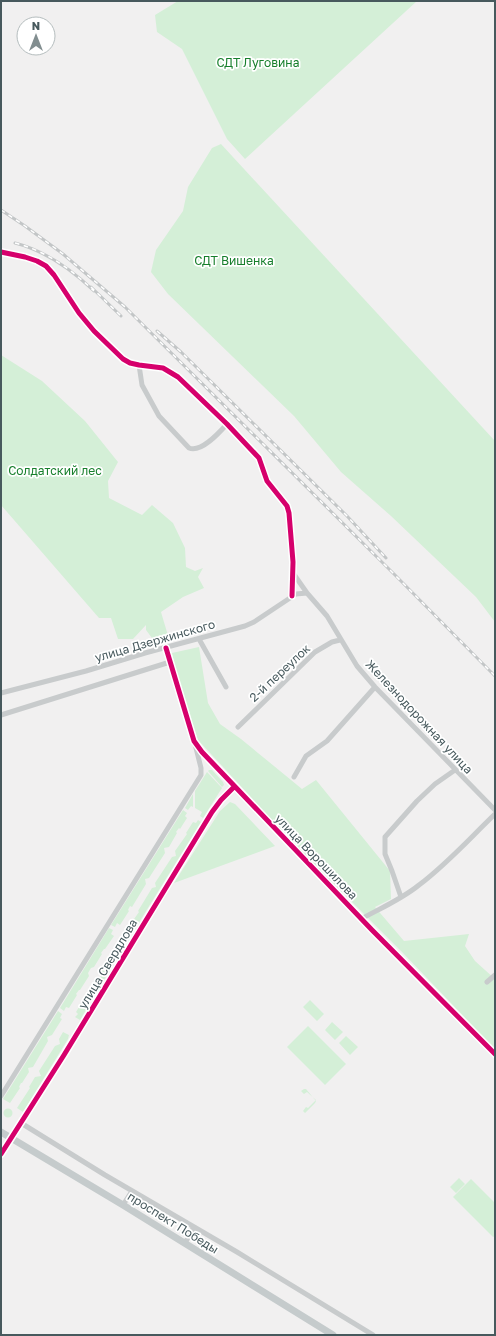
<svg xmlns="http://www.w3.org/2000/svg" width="496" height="1336" viewBox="0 0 496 1336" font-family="'Golos Text',sans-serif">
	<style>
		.green { fill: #d4efd7 }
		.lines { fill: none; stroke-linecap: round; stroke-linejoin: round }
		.minor { stroke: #c8cbcc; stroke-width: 5 }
		.major { stroke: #c5cbcc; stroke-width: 7 }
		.rail-casing { stroke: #c3c6c7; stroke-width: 3 }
		.rail { stroke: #fff; stroke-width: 1.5; stroke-dasharray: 4.5; stroke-linecap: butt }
		.cycleway-casing { stroke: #fff; stroke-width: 8 }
		.cycleway { stroke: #d6006c; stroke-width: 5 }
		.labels { text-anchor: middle; stroke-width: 3.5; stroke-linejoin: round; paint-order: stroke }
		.park-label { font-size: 12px; fill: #177f2c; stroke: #fff }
		.street-label { font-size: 12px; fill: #47595d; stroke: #fff }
	</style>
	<rect width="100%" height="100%" fill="#f1f0f0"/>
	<path class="green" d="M178,1H417L245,159L227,139L182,49L157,32L155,15Z
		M221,144L495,441V622L476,597L391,516L341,472L294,416L168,294L151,272L156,250L183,211L188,187L212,148Z
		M1,355L42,381L85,421L118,462L108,481L109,498L142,515L152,505L173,523L185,548L186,567L195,571L203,568L198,577L204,588L183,597L161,612L169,639L155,642L146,630V625L133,639H118L111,618H99L1,505Z
		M199,647L208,703L220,724L241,739L302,789L316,780L390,871L391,899L375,907L404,941L469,934L465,946L475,961L495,979V1049L403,953L301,851L198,740L180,688L172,653Z
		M209,770H212L223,782L224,785L222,787L208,771Z
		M207,772L222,788L203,818L200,816L202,812L195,808V791Z
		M193,794V807L191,806L188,810L185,808Z
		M230,802L235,804L275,846L174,883L220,811Z
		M183,810L187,813L185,816L187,818L180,829L179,828L176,832L177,833L169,847L164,848L165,853L149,878L145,879L146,884L132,907L130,906L128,910L129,911L120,925L117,923L115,927L111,925Z
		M198,820L201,822L130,937L126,934L128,930L127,929L139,912L138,911L152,888L156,887L155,883L172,857L176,856L175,851L187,834L186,833L193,822L196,823Z
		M109,928L113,930L111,934L114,936L105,949H104L101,953L102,954L94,967L91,968L88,973L89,976L80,990H79L76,994L77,995L69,1008L66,1007L64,1011L60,1008Z
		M124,937L128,940L80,1020L75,1017L78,1014L76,1012L84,999H85L88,995L87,994L95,980H99L101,976L100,972L109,958L110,959L120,940L122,941Z
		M310,1000L324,1014L317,1021L303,1007Z
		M58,1011L62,1014L60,1018L62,1019L52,1035L47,1037L48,1041L33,1067L28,1068L29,1072L22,1083H21L19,1087L20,1088L10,1103L3,1099Z
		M332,1022L343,1032L335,1040L325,1030Z
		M308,1026L346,1064L325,1085L287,1047Z
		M63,1032L69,1035L68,1039L23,1112L17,1108L30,1088L29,1087L35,1077L41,1076L39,1071L55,1046L60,1044L59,1039Z
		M346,1036L358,1047L350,1055L339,1043Z
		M304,1089H306L316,1101L315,1103L305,1113L303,1111L306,1107L308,1108L316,1100L307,1092L304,1094L301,1091Z
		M3.5 1113a4.5 4.5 0 1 1 9 0a4.5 4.5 0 1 1-9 0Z
		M459,1178L465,1184L456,1193L450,1187Z
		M471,1179L495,1203V1236L493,1237L453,1197Z"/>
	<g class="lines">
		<path class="minor" d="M1,252L25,257L37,261L46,266L54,275L79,313L94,331L123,359L130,363L139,365L163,368L178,377L227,424L259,458L267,481L287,506L289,513L293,562L292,596
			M139,365L142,385L159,416L189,448C201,453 219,433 227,424
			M293,573L307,593L327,616L357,666L375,687L495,810
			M199,639L226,687
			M166,648L194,741L202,752L372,930L495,1054
			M1,693L86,671L145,653L245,626L254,622L296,594L307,593
			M1,715L170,662
			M238,727L315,652L332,642L340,640
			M294,777L306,756L327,741L375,687
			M401,897L392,871L385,854V837L417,801L435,784L455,770
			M361,919C381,908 402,899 419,885C447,864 470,838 495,814
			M487,982L495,975
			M1,1096L201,775V768L195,744
			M21,1123L105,1175L237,1252L373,1335
			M1,1154L64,1055L212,812L221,800L234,787
			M123,1205L132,1191
			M185,1243L194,1227"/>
		<path class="major" d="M1,1132L123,1205L333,1335"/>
		<defs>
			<path id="rail" d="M1,210L25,226L63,254L125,307L393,573L495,676
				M15,243C46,251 71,269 94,291
				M91,287L121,316
				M157,331L181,352L347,516L386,558"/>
		</defs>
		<use href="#rail" class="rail-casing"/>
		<use href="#rail" class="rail"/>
		<defs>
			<path id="cycleway" d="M1,252L25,257L37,261L46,266L54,275L79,313L94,331L123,359L130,363L139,365L163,368L178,377L227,424L259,458L267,481L287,506L289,513L293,562L292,596
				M166,648L194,741L202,752L372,930L495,1054
				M1,1154L64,1055L212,812L221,800L234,787"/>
		</defs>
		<use href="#cycleway" class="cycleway-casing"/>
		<use href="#cycleway" class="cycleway"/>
	</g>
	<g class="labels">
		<g class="park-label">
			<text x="258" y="67">СДТ Луговина</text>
			<text x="234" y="265">СДТ Вишенка</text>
			<text x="55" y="475">Солдатский лес</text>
		</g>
		<g class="street-label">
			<text transform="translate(155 641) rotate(-16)" y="4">улица Дзержинского</text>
			<text transform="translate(280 673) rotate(-43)" y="4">2-й переулок</text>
			<text transform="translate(419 717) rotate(47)" y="4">Железнодорожная улица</text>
			<text transform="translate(316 857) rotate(46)" y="4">улица Ворошилова</text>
			<text transform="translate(108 964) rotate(-59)" y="4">улица Свердлова</text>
			<text transform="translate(173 1223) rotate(32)" y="4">проспект Победы</text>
		</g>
	</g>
	<rect width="496" height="1336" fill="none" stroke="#47595d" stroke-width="4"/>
	<g transform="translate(36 36)"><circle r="19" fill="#ffffff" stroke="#b5bdbe"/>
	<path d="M0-3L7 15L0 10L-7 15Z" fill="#828e90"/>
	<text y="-6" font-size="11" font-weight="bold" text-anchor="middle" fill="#47595d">N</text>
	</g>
</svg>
